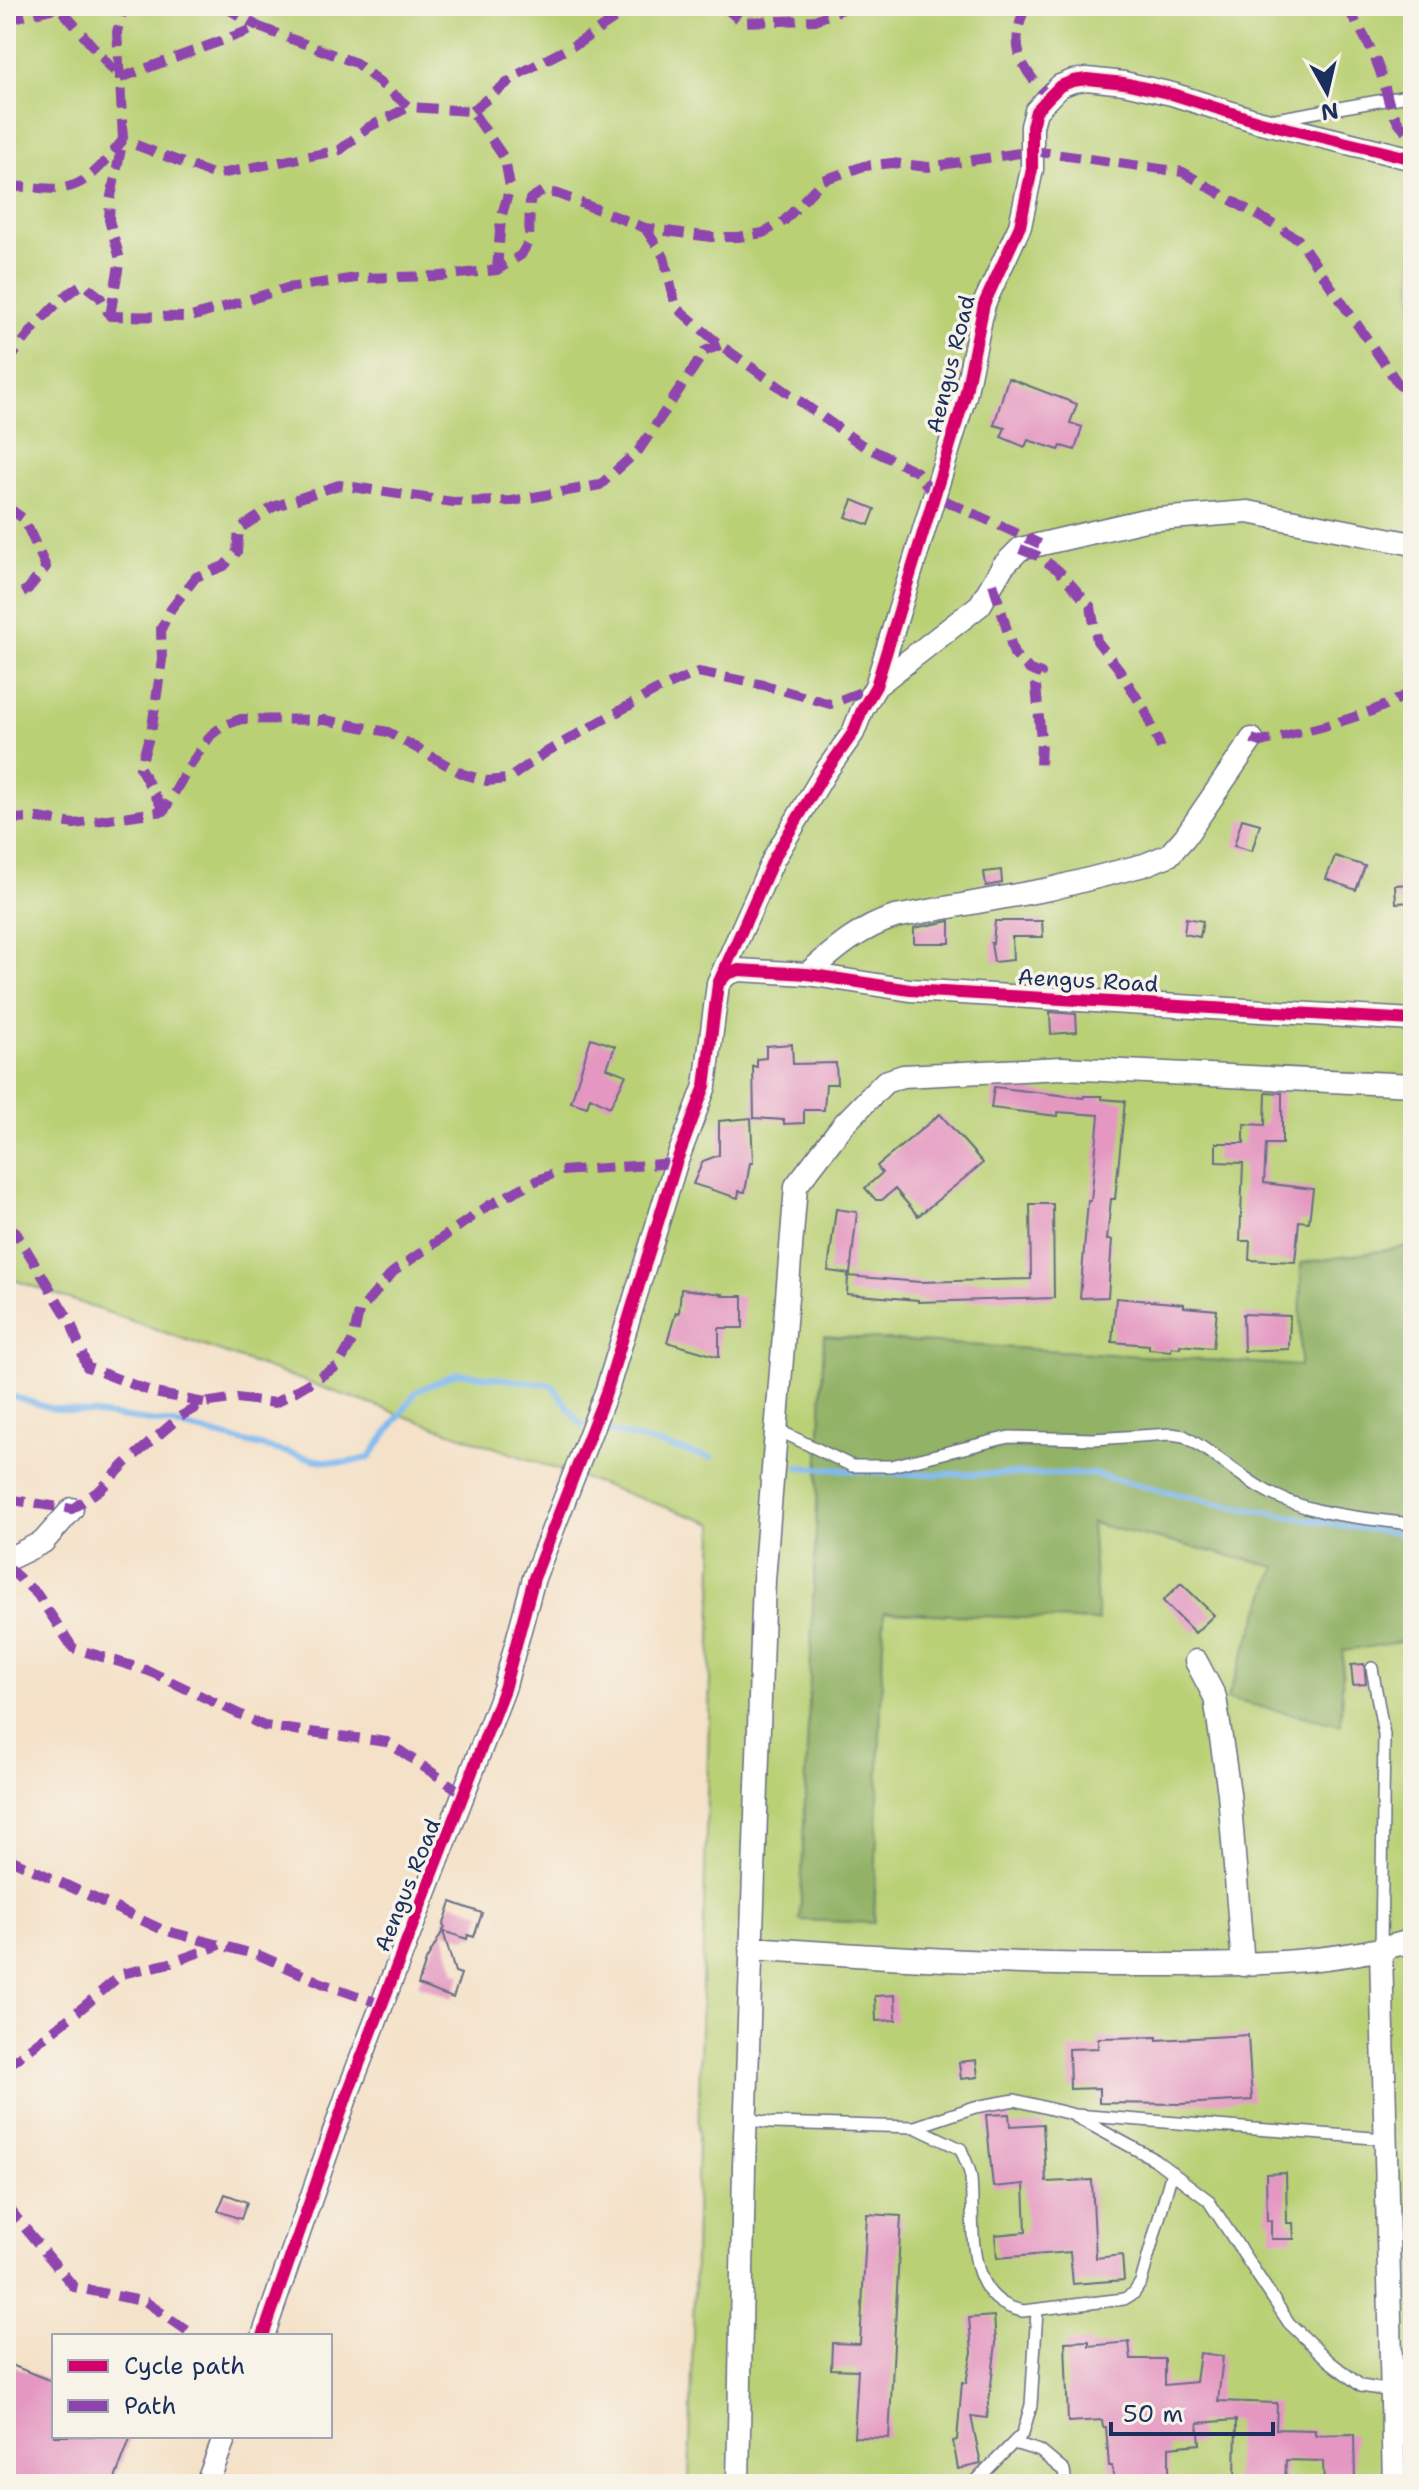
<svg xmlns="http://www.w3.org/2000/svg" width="1419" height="2490" viewBox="0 0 1419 2490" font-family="'Shantell Sans',sans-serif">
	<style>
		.green { fill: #b9d074; stroke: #6a8069; stroke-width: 2 }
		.forest { fill: #92b266; stroke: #567062; stroke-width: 2 }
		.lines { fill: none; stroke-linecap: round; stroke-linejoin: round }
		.stream { stroke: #7db8ef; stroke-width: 6 }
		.building { fill: #e497c1 }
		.service-casing { stroke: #676d83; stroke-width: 14 }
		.minor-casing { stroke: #676d83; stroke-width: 25 }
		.service { stroke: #fff; stroke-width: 11 }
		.minor { stroke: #fff; stroke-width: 22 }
		.quiet { stroke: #8e44ad; stroke-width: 10; stroke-dasharray: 20 10; stroke-linecap: butt }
		.cycleway-casing { stroke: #f7f3e8; stroke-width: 17 }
		.cycleway { stroke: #d6006c; stroke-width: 12 }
		.labels { text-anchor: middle; stroke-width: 7; stroke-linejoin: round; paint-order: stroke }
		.street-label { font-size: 22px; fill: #1b2f5e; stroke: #f7f3e8 }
	</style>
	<rect width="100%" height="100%" fill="#f7f3e8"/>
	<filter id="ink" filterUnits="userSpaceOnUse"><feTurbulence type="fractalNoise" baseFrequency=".0125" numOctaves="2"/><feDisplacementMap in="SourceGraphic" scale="16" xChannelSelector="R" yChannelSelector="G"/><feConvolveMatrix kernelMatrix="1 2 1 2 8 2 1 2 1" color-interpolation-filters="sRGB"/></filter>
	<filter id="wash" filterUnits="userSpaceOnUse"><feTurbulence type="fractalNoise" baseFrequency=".006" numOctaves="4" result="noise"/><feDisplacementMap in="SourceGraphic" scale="32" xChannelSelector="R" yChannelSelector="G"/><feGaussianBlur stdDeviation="1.8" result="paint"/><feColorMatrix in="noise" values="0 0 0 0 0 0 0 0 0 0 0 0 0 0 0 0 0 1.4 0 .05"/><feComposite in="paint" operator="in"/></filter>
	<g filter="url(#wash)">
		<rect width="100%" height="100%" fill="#f4e1c7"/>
		<path class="green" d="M6,6H1413V2484H689L714,1524L6,1277Z"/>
		<path class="forest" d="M1413,1246V1640L1343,1651L1341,1725L1227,1699L1276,1567L1091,1523L1098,1621L884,1612L874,1923L800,1920L824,1336L1300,1366L1301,1263Z"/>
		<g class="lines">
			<path class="stream" d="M6,1394L50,1408L173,1424L317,1460L343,1463L369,1458L417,1391L457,1373L552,1385L580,1424L587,1425
				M598,1428L711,1458
				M799,1467L901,1474H1093L1210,1502L1357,1528L1413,1534"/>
		</g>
		<g id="blocks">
			<path class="building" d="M1008,378L1077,404L1070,423L1082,427L1075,450L1061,446L1059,450L1028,440L1025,447L1001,437L1005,428L994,425Z
				M853,500L875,509L869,525L846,517Z
				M1242,819L1260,824L1252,851L1234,846Z
				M1335,856L1365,866L1356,890L1326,879Z
				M1001,870L1002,883L986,886L984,872Z
				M1413,884V902L1396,903L1395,885Z
				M1186,918L1203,921L1200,937L1184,934Z
				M950,921V943H914V928Z
				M995,921H1042L1043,937H1012L1013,960L994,962L991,943H993Z
				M1050,1012L1076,1014L1077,1032L1051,1034Z
				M591,1038L615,1046L607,1068L626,1075L610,1107L590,1097L587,1107L571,1102Z
				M792,1044L793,1064L836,1063L837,1084H826L824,1110H804V1123L784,1124V1120L754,1118L753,1066L757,1067V1059L766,1058V1046Z
				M994,1087L1084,1098V1096H1102V1099L1125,1101L1115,1199H1111L1107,1240H1112L1108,1297L1080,1298L1088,1201H1091L1099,1115L1058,1112V1116L991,1108Z
				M1266,1092L1282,1093V1144H1266L1264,1183L1313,1189L1309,1222L1299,1221L1295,1262L1249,1260L1250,1241H1240L1243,1163L1216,1162V1143H1244V1124L1265,1125Z
				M940,1114L983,1163L918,1216L895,1189L882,1200H876L865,1188L882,1173L877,1166Z
				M751,1118L753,1163H750L745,1192L739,1191L738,1198L693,1184L703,1161L719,1155V1121Z
				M1030,1204H1053L1054,1298L918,1302V1300L847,1294L848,1276L920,1282L1031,1279Z
				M836,1209L857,1212L850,1274L828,1271Z
				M681,1289L723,1294L722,1296H743V1328H719V1357L667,1342L676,1312L679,1313Z
				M1116,1298L1184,1304V1307L1217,1310L1213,1348L1180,1345V1348L1172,1347L1171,1351L1149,1349V1345L1112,1342Z
				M1243,1314L1290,1316L1289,1349L1244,1351Z
				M1181,1583L1214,1615L1195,1633L1163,1601Z
				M1364,1664L1366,1684L1353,1685L1351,1665Z
				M451,1902L482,1913L474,1937L468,1935L467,1939L443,1931L455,1972L461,1974L453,1998L418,1985L426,1961L445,1927L443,1926Z
				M895,1995L896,2020L876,2021L875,1996Z
				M1248,2035L1252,2100L1181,2104L1099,2103V2088L1070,2089L1069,2049L1098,2048V2038L1157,2037V2040Z
				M976,2060L978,2077L961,2079L959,2062Z
				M1009,2114L1010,2126L1043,2124L1046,2182L1092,2180L1096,2258L1122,2255L1124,2280L1073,2284L1070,2252L997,2258L995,2235L1026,2232L1024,2184L993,2187L986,2115Z
				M1286,2173L1287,2223H1293L1294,2239H1271V2221H1267L1266,2174Z
				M225,2194L247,2202L241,2219L218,2211Z
				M867,2214L901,2216L889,2438L854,2437L858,2370L831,2369L832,2343L860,2344Z
				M994,2316L996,2343L987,2418L971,2416L981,2464L958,2469L953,2441L957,2440L962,2382L966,2383L972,2352L969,2318Z
				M1089,2341V2346L1129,2342L1131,2359H1165V2385L1196,2382L1200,2353L1223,2356L1218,2401L1277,2403L1276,2429L1315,2430V2435L1354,2434L1355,2484H1324L1323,2461L1286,2460L1285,2484H1235L1236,2420L1198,2423L1200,2444L1169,2447V2484H1114L1112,2466H1109L1106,2427H1103L1102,2420L1068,2422L1065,2342Z
				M6,2363L54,2382V2436H131L113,2484H6Z"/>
		</g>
	</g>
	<g filter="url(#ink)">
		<use href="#blocks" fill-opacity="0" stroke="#676d83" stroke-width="2"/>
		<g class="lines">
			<defs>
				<path id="service" d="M1276,119L1413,95
					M776,1429L852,1466H891L1009,1437L1094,1439L1171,1434L1184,1436C1211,1451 1234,1472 1261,1488C1306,1515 1358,1517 1409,1524
					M1372,1668L1384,1735L1381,1950
					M1075,2115L1386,2139
					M745,2119L771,2123L915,2127L961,2149C964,2158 970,2168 971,2178C975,2224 962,2300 1023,2311L1124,2299L1134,2293L1141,2282L1172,2172
					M915,2127L975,2107L1015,2100L1071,2114L1154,2159L1208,2200L1289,2323L1329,2361L1361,2386L1392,2391
					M1014,2443L1040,2451L1064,2471L1066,2484
					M748,2484H783
					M973,2484L1023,2433L1031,2405L1037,2311"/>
				<path id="minor" d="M876,686L980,605L1003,566L1020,549L1145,520L1248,512L1413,544
					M807,974C835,950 859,928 895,917L1050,889L1144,865L1169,855L1185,837L1252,739
					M718,983L774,858L824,774L853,733L862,710L876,686L965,396L984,304L1020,226L1032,169V126L1036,111L1049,97L1060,86L1073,81L1087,79L1124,83L1172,94L1257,121L1413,159
					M6,1560L43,1542L72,1509
					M1196,1661L1215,1697L1229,1793L1243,1965
					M751,1948C892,1958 1030,1966 1171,1965C1246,1965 1343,1963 1413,1940
					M1381,1950L1394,2484
					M263,2336L347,2095L504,1689L534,1578L607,1390L676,1163L705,1086L718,984L727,974L739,970L807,974L910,990L1413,1020
					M207,2484L225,2436
					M738,2484L744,2167L764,1580L796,1186L843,1125L885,1082L903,1076L1062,1068L1413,1085"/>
			</defs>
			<use href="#service" class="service-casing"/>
			<use href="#minor" class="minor-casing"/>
			<use href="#service" class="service"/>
			<use href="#minor" class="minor"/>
			<path class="quiet" d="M223,6L259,27
				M723,6L742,22L815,20L850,6
				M1026,6C1008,46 1020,68 1049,97
				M1346,6C1358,25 1370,45 1378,66C1391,99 1384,111 1413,138
				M6,20L59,7L120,78L117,32L124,6
				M472,111L517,75L580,42L623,13L643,6
				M6,188C28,184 45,191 64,188C90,184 107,159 123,140L215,175L340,150L369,127L409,107
				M645,228L664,257L676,307L720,345L862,445L917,472L935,496L1040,544
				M110,316L120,259L109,220L110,201L123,140L120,78L259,27L356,63L409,107L472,111L505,159L510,187L501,218L497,270
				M6,367C18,344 60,295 83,284L100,297L110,316L191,317L287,288L356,278L440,276L497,270L521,255L529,241L530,199L543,191L558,194L645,228L711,237H738L763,233L784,221L823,180L864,166L892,163L928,167L1033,151L1183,172L1298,239L1399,385L1413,392
				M6,506L24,519L46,567L28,589L6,602
				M1020,549L1038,556L1058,570L1091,607L1097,641L1119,669L1144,709L1161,748
				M993,583L1014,654L1030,670L1041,674L1036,686L1041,740L1040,768
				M1252,739L1261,742C1314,728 1366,719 1413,691
				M164,811L140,768L152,727L162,660L161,629L171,609L196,577L224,566L237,552L239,529L273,507L339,485L453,502L512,501L600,485L639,450L705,351L720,345
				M6,819L39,818L74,824L164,811L190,765L211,735L223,726L241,719L325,720L388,732L463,774L487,781L508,779L548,751L601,721L655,691L698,672L764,685L830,704L876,686
				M6,1226L15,1231L71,1323L87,1367L155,1393L204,1403
				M6,1499L72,1509L101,1489L125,1464L181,1416L204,1403L237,1398L275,1403L338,1366L353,1340L359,1312L393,1272L488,1206L533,1182L561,1171L676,1163
				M6,1566L37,1594L73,1648L149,1671L264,1726L387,1742L464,1794
				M6,1857L163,1930L261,1956L324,1984L381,2004
				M6,2067L82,2008L122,1974L170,1963L220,1945
				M6,2205L74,2287L146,2302L195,2336"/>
			<defs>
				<path id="cycleway" d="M718,984L774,858L824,774L853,733L862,710L876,686L965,396L984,304L1020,226L1032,169V126L1036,111L1049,97L1060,86L1073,81L1087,79L1124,83L1172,94L1257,121L1413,159
					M263,2336L347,2095L504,1689L534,1578L607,1390L676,1163L705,1086L718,984L727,974L739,970L807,974L910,990L1413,1020"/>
			</defs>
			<use href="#cycleway" class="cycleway-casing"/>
			<use href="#cycleway" class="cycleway"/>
		</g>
	</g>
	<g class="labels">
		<g class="street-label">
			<text transform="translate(950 364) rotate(-76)" y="8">Aengus Road</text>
			<text transform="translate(1088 980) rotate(3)" y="8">Aengus Road</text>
			<text transform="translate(407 1885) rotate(-68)" y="8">Aengus Road</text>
		</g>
	</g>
	<rect width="1419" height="2490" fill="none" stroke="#f7f3e8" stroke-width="32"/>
	<rect x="52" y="2334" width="280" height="104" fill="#f7f3e8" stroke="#9fa5b1" stroke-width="2"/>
	<rect x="68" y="2360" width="40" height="12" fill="#d6006c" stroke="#9fa5b1" stroke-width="2"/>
	<text x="124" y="2374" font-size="24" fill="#1b2f5e">Cycle path</text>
	<rect x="68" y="2400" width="40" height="12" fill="#8e44ad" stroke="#9fa5b1" stroke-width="2"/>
	<text x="124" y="2414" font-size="24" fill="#1b2f5e">Path</text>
	<g transform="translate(1327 92) rotate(172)" stroke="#f7f3e8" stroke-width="6" paint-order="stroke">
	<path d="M0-6L14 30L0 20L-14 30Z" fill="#1b2f5e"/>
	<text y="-12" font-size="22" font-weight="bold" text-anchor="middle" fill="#1b2f5e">N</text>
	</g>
	<path d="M1111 2422v12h162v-12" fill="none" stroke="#1b2f5e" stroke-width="4"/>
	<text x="1123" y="2422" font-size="24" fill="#1b2f5e" stroke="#f7f3e8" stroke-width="6" paint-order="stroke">50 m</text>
</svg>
